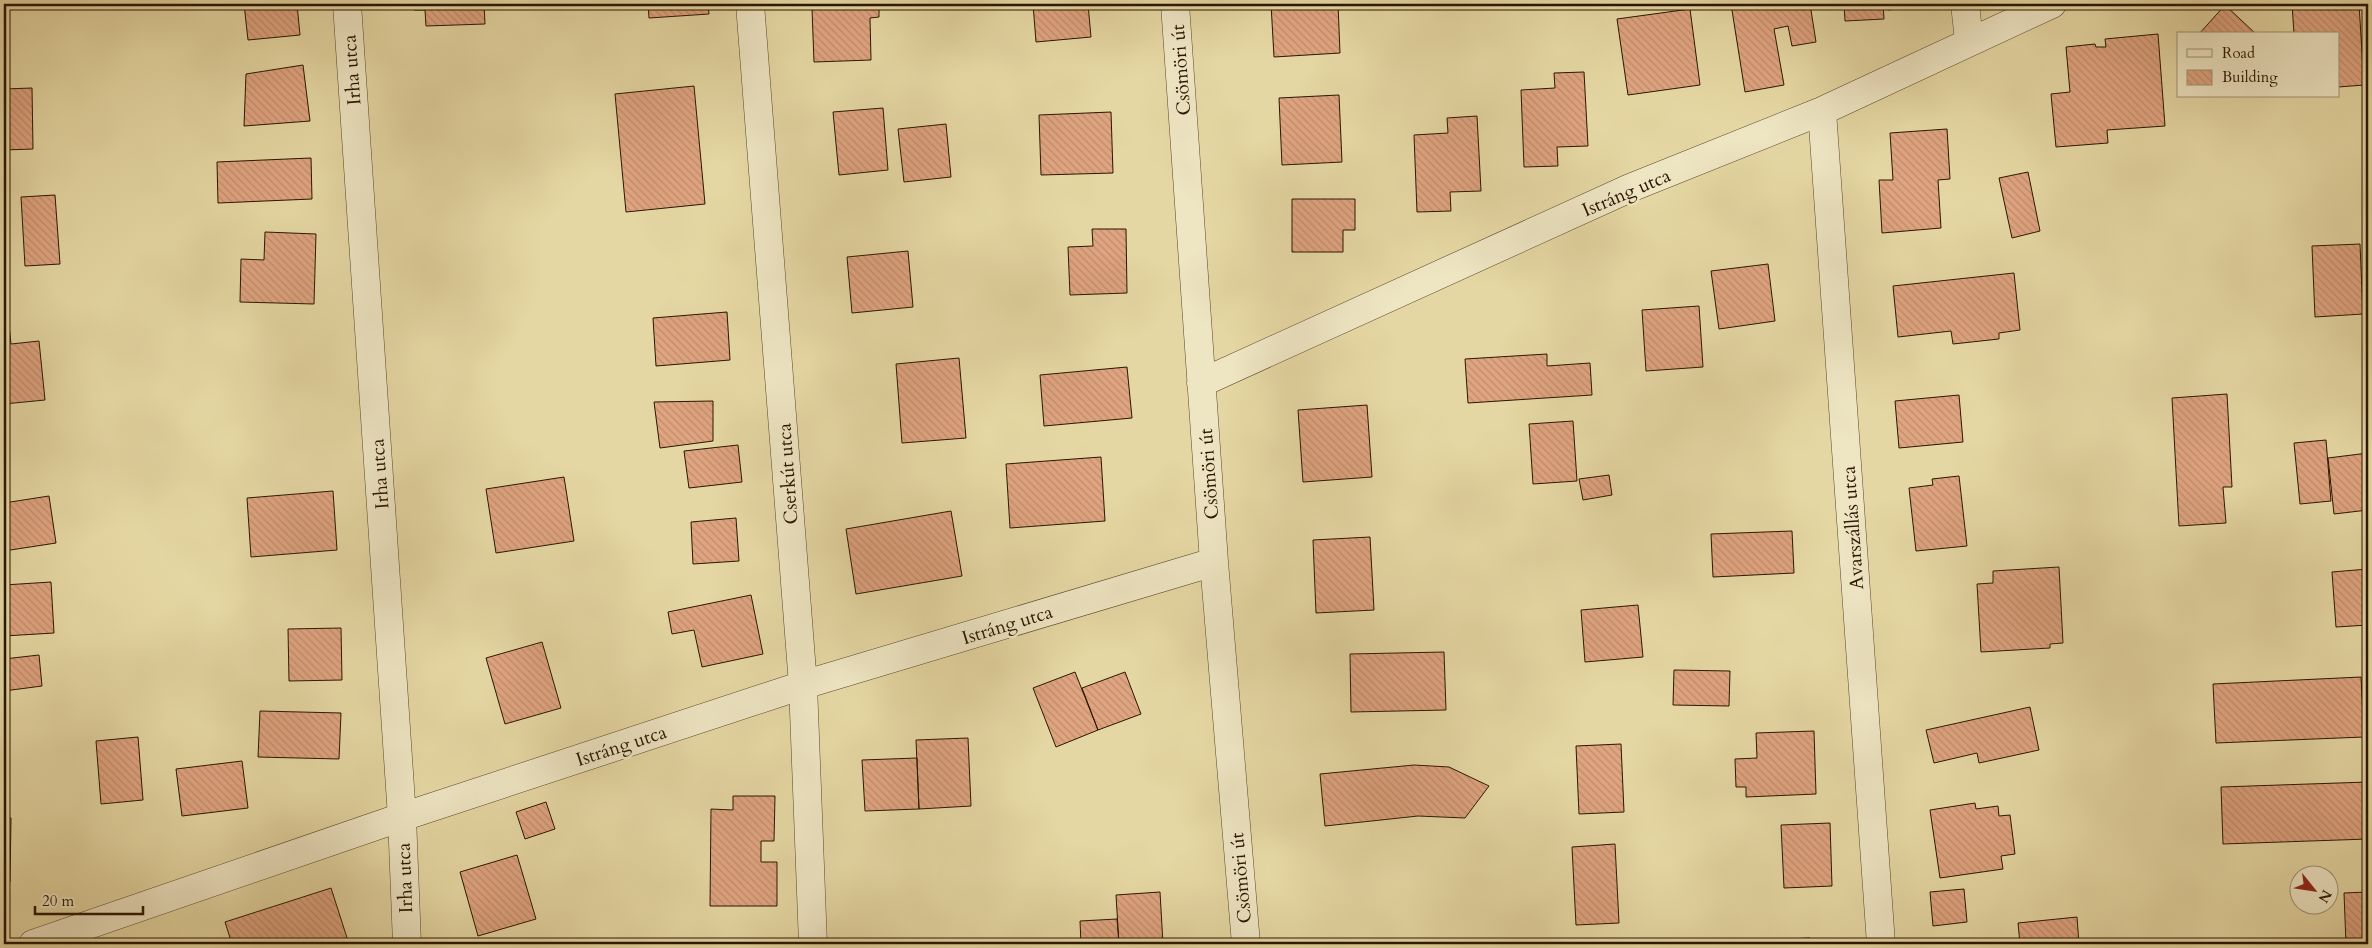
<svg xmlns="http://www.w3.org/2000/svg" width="2372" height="948" viewBox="0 0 2372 948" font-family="Cardo,serif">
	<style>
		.building { fill: url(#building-back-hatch); stroke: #2a1600 }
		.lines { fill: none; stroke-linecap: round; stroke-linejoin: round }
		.minor-casing { stroke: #594629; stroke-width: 29 }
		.minor { stroke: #eee5c3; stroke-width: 28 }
		.labels { text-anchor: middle; stroke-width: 5; stroke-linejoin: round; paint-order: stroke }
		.street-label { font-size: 19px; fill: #2a1600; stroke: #eee5c3 }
	</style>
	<defs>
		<pattern id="building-back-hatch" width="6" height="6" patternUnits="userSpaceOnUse" patternTransform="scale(1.25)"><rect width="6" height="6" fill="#dfa480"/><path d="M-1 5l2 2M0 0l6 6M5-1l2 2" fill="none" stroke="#c08c6d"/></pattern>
	</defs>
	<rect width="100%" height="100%" fill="#e5d7a3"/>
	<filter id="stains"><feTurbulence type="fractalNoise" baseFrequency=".004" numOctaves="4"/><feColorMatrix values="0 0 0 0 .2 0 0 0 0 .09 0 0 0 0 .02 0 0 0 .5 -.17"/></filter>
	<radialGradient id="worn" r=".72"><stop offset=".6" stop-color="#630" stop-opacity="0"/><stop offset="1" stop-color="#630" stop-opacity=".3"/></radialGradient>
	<path class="building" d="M244,4H297L300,35L248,40Z
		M414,4H484L485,24L426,26L425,10H414Z
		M648,4H708L709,14L649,18Z
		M838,4H879V17L870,18L871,60L814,62L812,9L838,8Z
		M1033,4H1088L1091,37L1036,42Z
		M1271,4H1338L1340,53L1274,57Z
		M1731,4H1810L1816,42L1792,46L1788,26L1774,29L1784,85L1745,92Z
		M1844,4H1883L1884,19L1845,21Z
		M1887,4H1915L1916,7L1888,10Z
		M2292,4H2359L2364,85L2338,87V34H2294Z
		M2225,5L2256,34H2199Z
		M1690,9L1700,85L1628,95L1617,19Z
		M2158,34L2165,126L2107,130L2108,143L2056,147L2051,94L2070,92L2066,47L2095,44L2096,47H2106L2105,39Z
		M303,65L310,121L244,126L246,74Z
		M1584,72L1588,146L1557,147L1558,166L1524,167L1521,90L1555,88L1554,73Z
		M694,86L705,204L626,212L615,94Z
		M32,88L33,149L4,150V89Z
		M1339,95L1342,162L1282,165L1279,98Z
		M883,108L888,170L839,175L833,112Z
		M1111,112L1113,173L1041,175L1039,115Z
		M1477,116L1481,191L1450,192L1451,211L1417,212L1414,135L1448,133L1447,118Z
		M946,124L951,177L904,182L898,129Z
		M1947,129L1950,179L1938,180L1941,228L1882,233L1879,180H1893L1890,133Z
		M311,158L312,199L218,203L217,162Z
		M2028,172L2040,231L2012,238L1999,178Z
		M55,195L60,264L25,266L21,197Z
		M1292,199H1355V230H1343V252H1292Z
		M1092,229H1126L1127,293L1070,295L1068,247L1093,246Z
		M265,232L316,234L314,304L240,302L241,259L264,260Z
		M2360,244L2363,314L2315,317L2312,246Z
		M908,251L913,307L852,313L847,257Z
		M1768,264L1775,321L1719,329L1711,271Z
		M2014,273L2020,330L1999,333V339L1953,344L1951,331L1898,337L1893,286Z
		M1699,306L1703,367L1646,371L1642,310Z
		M727,312L730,360L656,366L653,318Z
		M9,325L11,344L39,341L45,400L4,404V326Z
		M1547,354V366L1590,363L1592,395L1468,403L1465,359Z
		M959,358L966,438L902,443L896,364Z
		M1127,367L1132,418L1044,426L1040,375Z
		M2227,394L2232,487H2223L2226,523L2179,526L2172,398Z
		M1959,395L1963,442L1899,448L1895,401Z
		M713,401V441L660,448L654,402Z
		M1367,405L1372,477L1303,482L1298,410Z
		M1573,421L1577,481L1533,484L1529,424Z
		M2326,440L2331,501L2300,504L2294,443Z
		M738,445L742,482L689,488L684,451Z
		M2368,453V510L2334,514L2328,458Z
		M1101,457L1105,521L1010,528L1006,464Z
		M1609,475L1612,495L1583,500L1579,479Z
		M1959,476L1967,546L1916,551L1909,488L1933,485L1932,479Z
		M564,477L574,541L496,553L486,489Z
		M333,491L337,550L251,557L247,498Z
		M49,496L56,543L4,551V503Z
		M951,511L962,576L856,594L846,529Z
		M736,518L739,561L693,564L691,522Z
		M1792,531L1794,573L1713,577L1711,534Z
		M1370,537L1374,610L1316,613L1313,540Z
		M2059,567L2063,643L2050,644V648L1981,652L1977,584L1993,583V571Z
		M2368,569V625L2336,627L2332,572Z
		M51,582L54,633L4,636V585Z
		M751,595L763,654L702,667L694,630L672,634L668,612Z
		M1638,605L1643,657L1585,662L1581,610Z
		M341,628L342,680L289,681L288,629Z
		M542,642L561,708L505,724L486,658Z
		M1444,652L1446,710L1351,712L1350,654Z
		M39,655L42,686L4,691V659Z
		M1674,670L1730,671L1729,706L1673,705Z
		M1075,672L1098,730L1056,747L1033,688Z
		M1125,672L1141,714L1098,730L1082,688Z
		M2361,677L2364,737L2216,743L2213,684Z
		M2030,707L2039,750L1979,763L1977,753L1934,763L1926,730Z
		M260,711L341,713L339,759L258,757Z
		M1814,731L1816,794L1746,797V787H1736L1735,759L1757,758L1756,733Z
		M138,737L143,800L101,804L96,741Z
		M968,738L971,806L919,809L916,740Z
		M1621,744L1624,812L1579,814L1576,746Z
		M917,758L919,809L865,811L862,760Z
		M242,761L248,808L182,816L176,769Z
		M1414,765L1449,767L1489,786L1465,818L1418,816L1325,826L1320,774Z
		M2368,782V839L2223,844L2221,787Z
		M733,796H775L774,841H761V862H777V906H710L711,809L733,810Z
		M546,802L555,829L525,839L516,812Z
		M1975,803L1976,809L1998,806L1999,816L2010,815L2015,854L2001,856L2003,869L1940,878L1930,810Z
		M4,818H11L10,882H4Z
		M1830,823L1832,886L1784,888L1781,825Z
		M1615,844L1619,923L1576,925L1572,847Z
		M517,855L536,919L478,936L460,872Z
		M331,888L349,944H232L225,922Z
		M1964,889L1967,922L1933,926L1930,892Z
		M1160,892L1163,944H1119L1116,895Z
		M2368,892V944H2346L2344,893Z
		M2077,917L2079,944H2020L2018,923Z
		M1117,919L1119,944H1081L1080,921Z
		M1810,938V944H1747V941Z"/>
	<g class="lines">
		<defs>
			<path id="minor" d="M347,4L402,817L407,944
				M750,4L803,685L813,944
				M1175,4L1214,562L1246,944
				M1965,4L1969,41
				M1822,111L1881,944
				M1201,383L1630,188L1822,111L2052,4
				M33,944L402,817L803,685L1214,562"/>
		</defs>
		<use href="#minor" class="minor-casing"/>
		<use href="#minor" class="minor"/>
	</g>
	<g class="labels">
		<g class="street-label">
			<text transform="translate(351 70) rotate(-94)" y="7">Irha utca</text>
			<text transform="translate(1180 70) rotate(-94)" y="7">Csömöri út</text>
			<text transform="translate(1626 192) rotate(-23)" y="7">Istráng utca</text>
			<text transform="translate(379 474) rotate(-94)" y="7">Irha utca</text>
			<text transform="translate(787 474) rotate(-94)" y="7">Cserkút utca</text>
			<text transform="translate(1208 474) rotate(-94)" y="7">Csömöri út</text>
			<text transform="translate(1852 528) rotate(-94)" y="7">Avarszállás utca</text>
			<text transform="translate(1007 624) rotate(-17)" y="7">Istráng utca</text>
			<text transform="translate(621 745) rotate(-18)" y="7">Istráng utca</text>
			<text transform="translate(404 878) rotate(-92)" y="7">Irha utca</text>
			<text transform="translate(1240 878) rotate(-95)" y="7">Csömöri út</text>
		</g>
	</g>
	<rect width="2372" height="948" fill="none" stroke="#e5d7a3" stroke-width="20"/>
	<rect x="5" y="5" width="2362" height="938" fill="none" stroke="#2a1600" stroke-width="2.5"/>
	<rect x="10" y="10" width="2352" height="928" fill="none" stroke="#2a1600"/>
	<rect x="2177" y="32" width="162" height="65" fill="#eee5c3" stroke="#a09275"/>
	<rect x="2187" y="49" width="25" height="8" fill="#eee5c3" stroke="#a09275"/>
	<text x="2222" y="58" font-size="15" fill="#2a1600">Road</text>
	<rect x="2187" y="70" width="25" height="15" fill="url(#building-back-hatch)" stroke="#a09275"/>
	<text x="2222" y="82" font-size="15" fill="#2a1600">Building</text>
	<g transform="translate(2314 890) rotate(120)"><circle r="24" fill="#eee5c3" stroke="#a09275"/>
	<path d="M0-4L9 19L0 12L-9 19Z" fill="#8f2418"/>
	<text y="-8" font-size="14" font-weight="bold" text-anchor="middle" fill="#2a1600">N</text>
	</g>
	<path d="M35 906v8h108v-8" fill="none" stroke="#2a1600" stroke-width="2.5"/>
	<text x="42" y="906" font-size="15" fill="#2a1600" stroke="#eee5c3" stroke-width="4" paint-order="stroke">20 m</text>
	<rect width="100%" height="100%" filter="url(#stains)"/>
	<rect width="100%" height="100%" fill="url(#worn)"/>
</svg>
